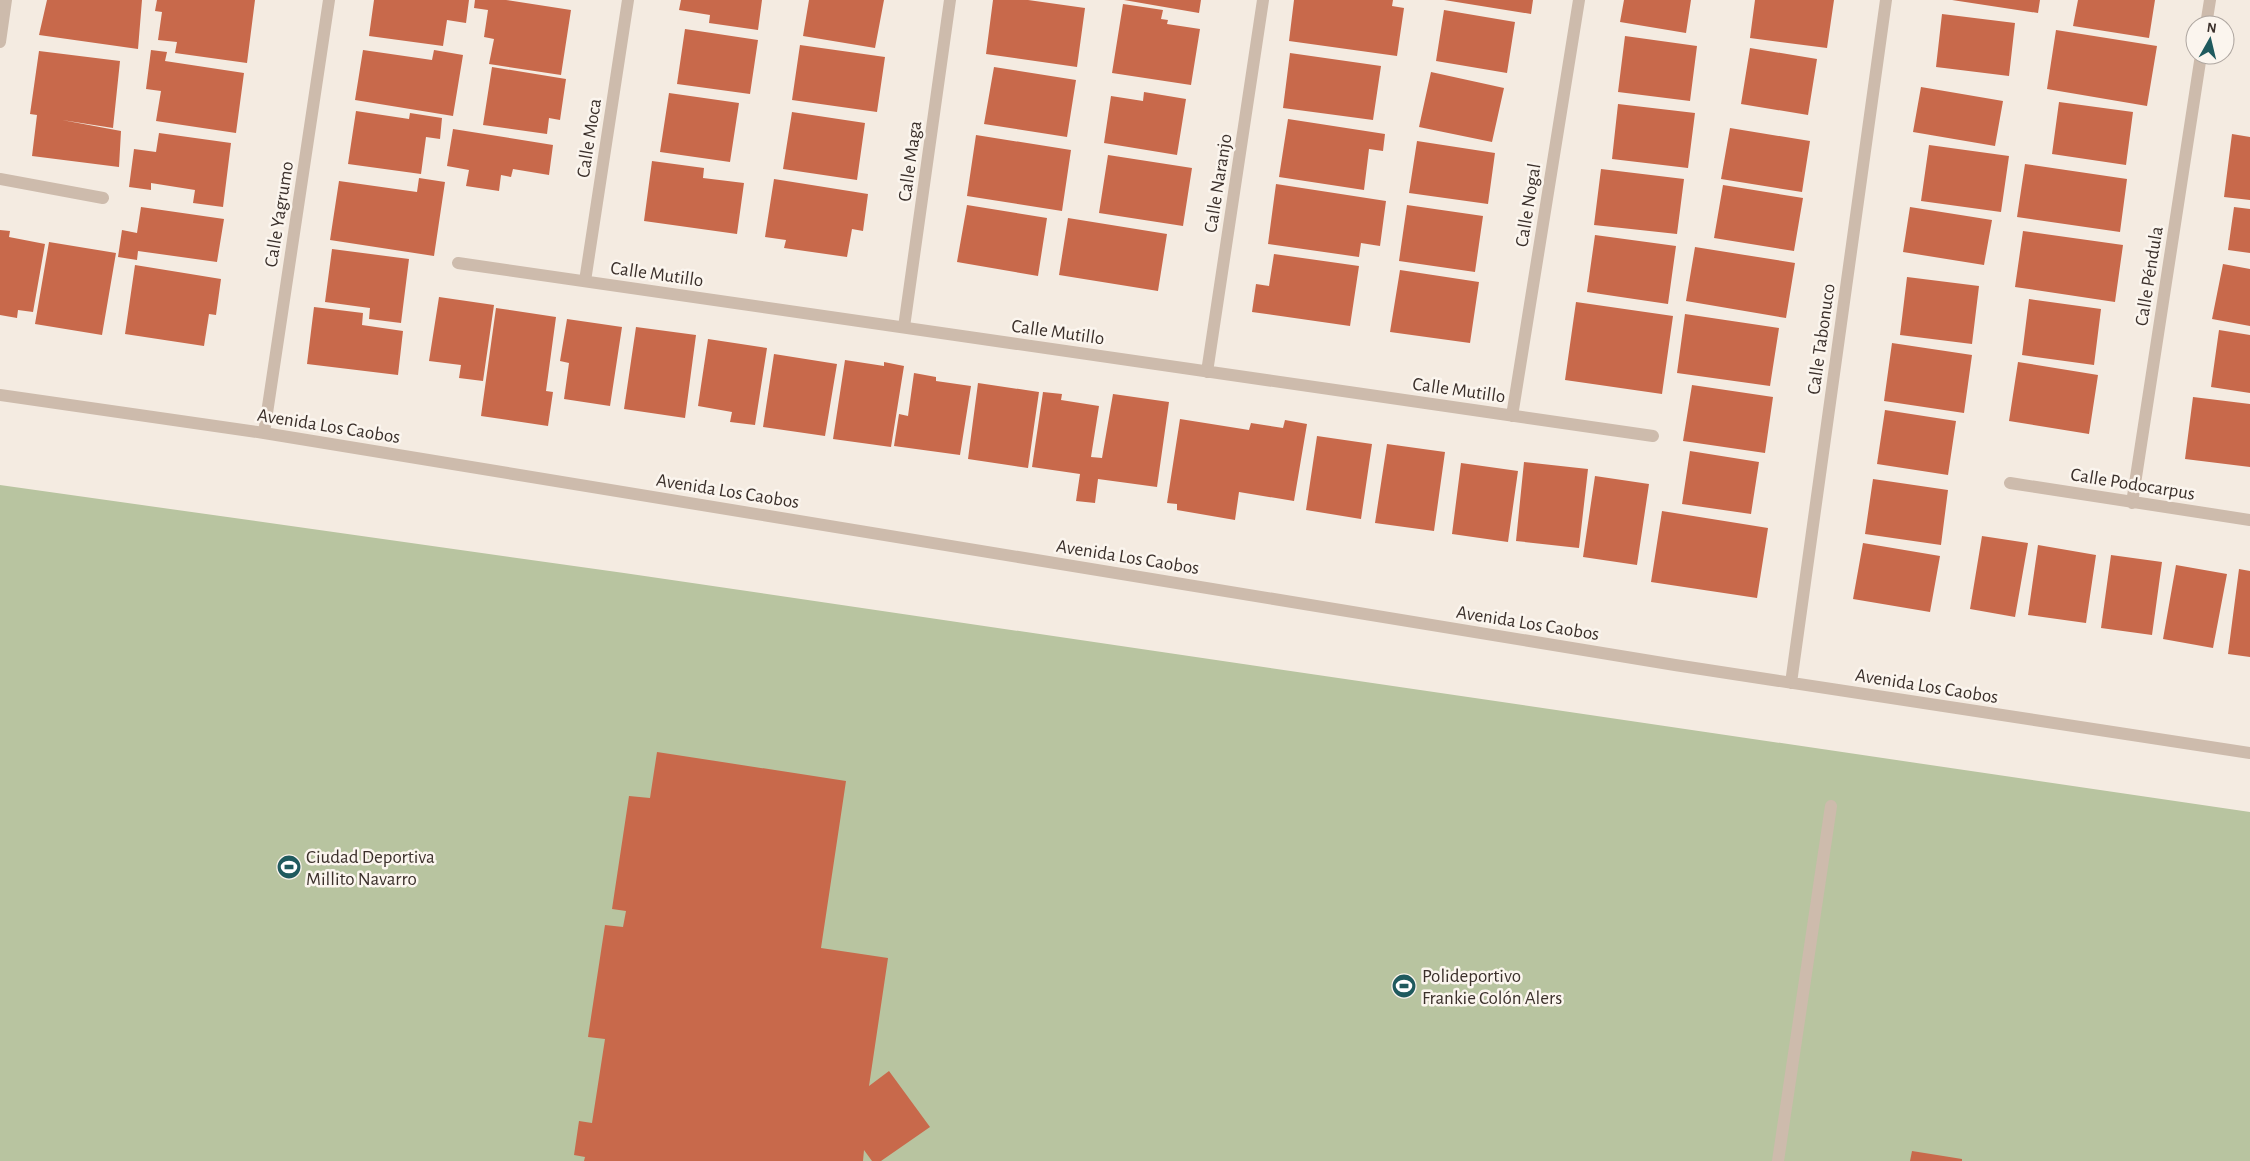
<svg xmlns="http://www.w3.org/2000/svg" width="2250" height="1161" viewBox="0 0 2250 1161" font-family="'Alegreya Sans',sans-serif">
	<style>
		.park { fill: #b8c4a0 }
		.building { fill: #c8694b }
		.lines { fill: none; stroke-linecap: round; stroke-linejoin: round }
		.minor { stroke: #cdbbac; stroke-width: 12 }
		.labels { text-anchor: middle; stroke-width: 5; stroke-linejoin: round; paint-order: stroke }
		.street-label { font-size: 19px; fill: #3b302b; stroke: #fbf5ee }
		.poi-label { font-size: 19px; fill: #3b302b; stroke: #fbf5ee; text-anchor: start }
	</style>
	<rect width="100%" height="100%" fill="#f4ebe1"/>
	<path class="park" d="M0,485L624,573L2250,812V1161H0Z"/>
	<path class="building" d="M47,0H142L138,49L39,35Z
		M157,0H255L247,63L175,53L177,42L158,40L162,12L155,11Z
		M374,0H469L466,23L447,20L443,46L369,36Z
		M475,0H506L571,10L561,75L489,64L494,39L484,37L488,10L474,8Z
		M681,0H762L758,30L709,23L710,15L679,10Z
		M809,0H884L875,48L803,36Z
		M993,0H1028L1085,8L1077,67L986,54Z
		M1124,0H1201L1199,13Z
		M1294,0H1393L1392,6L1404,8L1397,56L1289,41Z
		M1444,0H1533L1531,14Z
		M1624,0H1691L1686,33L1620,22Z
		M1755,0H1834L1827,48L1750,38Z
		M1952,0H2040L2038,13Z
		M2078,0H2155L2149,38L2073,26Z
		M1123,4L1163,10L1161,19L1168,20L1167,24L1200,29L1191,85L1112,73Z
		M1444,10L1515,22L1507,73L1436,61Z
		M1942,14L2015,23L2009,76L1936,67Z
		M685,29L758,40L750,94L677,84Z
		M2056,30L2157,46L2147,106L2047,89Z
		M1625,36L1697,46L1690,101L1618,92Z
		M800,45L885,57L877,112L792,100Z
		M1750,48L1817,59L1808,115L1741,104Z
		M151,50L167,52L165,61L244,73L236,133L156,121L161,91L146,89Z
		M363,50L432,60L434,50L463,55L453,116L355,100Z
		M39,51L120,61L113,128L62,120L121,131L119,167L32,156L37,115L30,114Z
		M1290,53L1381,66L1373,120L1283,108Z
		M492,67L566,79L560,120L549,118L547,134L483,125Z
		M994,67L1076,80L1067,137L984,124Z
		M1431,72L1504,88L1492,142L1419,127Z
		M1921,87L2003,101L1995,146L1913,132Z
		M1144,92L1186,99L1177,155L1104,143L1111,96L1143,101Z
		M669,93L739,103L730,162L660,152Z
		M2059,102L2133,112L2126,165L2052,154Z
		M1618,104L1695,113L1688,168L1612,159Z
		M356,111L409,119L410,113L442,118L440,139L426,137L421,174L348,164Z
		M792,112L865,123L857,180L783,169Z
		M1288,119L1385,134L1383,151L1369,149L1364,190L1279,177Z
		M1730,128L1810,141L1802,192L1721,179Z
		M453,129L553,145L549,175L513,169L511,177L501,175L499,191L466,186L469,170L447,166Z
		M159,133L231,143L223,207L193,203L195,190L151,183V190L129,187L134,149L156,152Z
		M2232,134L2250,137V200L2224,197Z
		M976,135L1071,150L1062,211L967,196Z
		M1417,141L1495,153L1488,204L1409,193Z
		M1929,145L2009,156L2001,212L1921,201Z
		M1108,155L1192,168L1183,226L1099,213Z
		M652,161L704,168L703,178L744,183L737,234L644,221Z
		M2025,164L2127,179L2120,232L2017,217Z
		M1601,169L1684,179L1677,234L1594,225Z
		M419,178L445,182L434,256L330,240L339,181L417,192Z
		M774,179L868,194L863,231L852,229L847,257L784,248L786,240L765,237Z
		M1276,184L1386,201L1380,246L1361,243L1359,257L1268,244Z
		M1723,185L1803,198L1794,251L1714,238Z
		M967,205L1047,218L1038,276L957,262Z
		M1407,205L1483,216L1475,272L1399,261Z
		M141,207L224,219L217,262L138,251L137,260L118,257L122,230L137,233Z
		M1910,207L1992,220L1984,265L1903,252Z
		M2234,207L2250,209V253L2228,250Z
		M1068,218L1167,234L1158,291L1059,275Z
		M0,230L10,231L9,237L45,244L33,312L18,310L17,318L0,315Z
		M2023,231L2123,245L2115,302L2015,287Z
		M1595,235L1676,246L1668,304L1587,292Z
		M49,242L116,253L102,335L35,324Z
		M1695,247L1795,263L1786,318L1686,301Z
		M332,249L409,259L401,323L369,319L370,308L325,302Z
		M1274,254L1359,266L1350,326L1252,312L1256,284L1269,286Z
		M2223,264L2250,269V326L2212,319Z
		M135,265L221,279L216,315L209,314L204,346L125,334Z
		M1400,270L1479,282L1470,343L1390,332Z
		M1907,277L1979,286L1972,344L1900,335Z
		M439,297L494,305L483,381L459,378L461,365L429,361Z
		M2029,299L2101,309L2094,365L2022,355Z
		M1576,302L1673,316L1662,394L1565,380Z
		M314,307L363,313L362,325L403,331L398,375L307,364Z
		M496,308L556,317L546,391L553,392L548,426L481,416Z
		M1685,314L1779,328L1770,386L1677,373Z
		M567,319L622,327L610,406L564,399L569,363L560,361Z
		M636,327L696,335L685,418L624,409Z
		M2219,330L2250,335V393L2211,387Z
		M708,339L767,348L755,425L730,422L732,412L698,406Z
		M1892,343L1972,355L1964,413L1884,401Z
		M774,354L837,364L825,436L763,427Z
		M845,360L884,366V362L904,366L891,447L833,439Z
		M2018,362L2098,375L2089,434L2009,421Z
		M914,373L936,377V381L971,386L960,455L894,446L899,414L908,416Z
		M978,383L1039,392L1028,468L968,459Z
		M1692,385L1773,397L1765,453L1683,441Z
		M1043,392L1062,394L1061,400L1099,406L1091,457L1102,458L1113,394L1169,402L1157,487L1098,479L1095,503L1076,501L1080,474L1032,467Z
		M2193,397L2250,404V467L2185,459Z
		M1885,410L1956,421L1948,475L1877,464Z
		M1180,419L1249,430L1251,423L1283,428L1285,420L1307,424L1294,501L1239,492L1235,520L1177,510V504L1167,503Z
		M1317,436L1372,444L1361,519L1306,510Z
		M1387,444L1445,452L1434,531L1375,523Z
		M1690,451L1759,462L1751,514L1682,504Z
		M1524,462L1588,469L1579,548L1516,541Z
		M1461,463L1518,471L1508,542L1452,534Z
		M1595,476L1649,484L1637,565L1583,557Z
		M1873,479L1948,490L1941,545L1865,534Z
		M1662,511L1768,528L1757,598L1651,582Z
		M1982,536L2028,543L2015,617L1970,609Z
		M1863,543L1940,556L1930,612L1853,599Z
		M2038,545L2096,555L2086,623L2028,615Z
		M2111,555L2162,562L2152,635L2101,628Z
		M2176,565L2227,574L2213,648L2163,639Z
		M2239,569L2250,571V657L2228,654Z
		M657,752L846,781L821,948L888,958L869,1086L889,1071L930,1127L881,1161H872L864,1150L863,1161H584L585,1157L574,1155L579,1121L592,1123L605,1039L588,1037L605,925L623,927L626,911L612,909L629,796L650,798Z
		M1912,1151L1962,1159V1161H1910Z"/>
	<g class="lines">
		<path class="minor" d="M2206,25L2210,0
			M0,42L6,0
			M0,179L103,198
			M458,263L1653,436
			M585,281L628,0
			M904,327L950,0
			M1207,372L1263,0
			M0,395L264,433L1675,665L2250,753
			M1512,416L1579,0
			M264,433L329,0
			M2010,483L2250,520
			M2132,503L2201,55
			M1791,683L1886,0
			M1778,1161L1831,806"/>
	</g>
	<defs>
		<symbol id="stadium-disc" viewBox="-11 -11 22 22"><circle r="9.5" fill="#1f5a5e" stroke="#fbf5ee"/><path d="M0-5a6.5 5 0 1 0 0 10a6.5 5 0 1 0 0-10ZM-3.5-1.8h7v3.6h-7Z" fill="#fff"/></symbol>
	</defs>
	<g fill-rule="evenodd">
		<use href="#stadium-disc" x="275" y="853" width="28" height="28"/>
		<use href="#stadium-disc" x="1390" y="972" width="28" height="28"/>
	</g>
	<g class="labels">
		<g class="street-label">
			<text transform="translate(588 138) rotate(-81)" y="7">Calle Moca</text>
			<text transform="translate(909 161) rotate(-82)" y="7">Calle Maga</text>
			<text transform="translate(1217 183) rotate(-81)" y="7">Calle Naranjo</text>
			<text transform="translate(1527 205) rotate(-81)" y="7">Calle Nogal</text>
			<text transform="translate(278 214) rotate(-81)" y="7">Calle Yagrumo</text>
			<text transform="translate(657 273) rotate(8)" y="7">Calle Mutillo</text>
			<text transform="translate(2148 276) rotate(-81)" y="7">Calle Péndula</text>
			<text transform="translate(1058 331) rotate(8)" y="7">Calle Mutillo</text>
			<text transform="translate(1820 339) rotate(-82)" y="7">Calle Tabonuco</text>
			<text transform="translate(1459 389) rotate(8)" y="7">Calle Mutillo</text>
			<text transform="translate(329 425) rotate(9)" y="7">Avenida Los Caobos</text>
			<text transform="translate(2133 483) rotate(9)" y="7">Calle Podocarpus</text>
			<text transform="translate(728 490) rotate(9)" y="7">Avenida Los Caobos</text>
			<text transform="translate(1128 556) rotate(9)" y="7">Avenida Los Caobos</text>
			<text transform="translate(1528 622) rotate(9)" y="7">Avenida Los Caobos</text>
			<text transform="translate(1927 685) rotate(9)" y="7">Avenida Los Caobos</text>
		</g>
		<g class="poi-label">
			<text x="306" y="863">Ciudad Deportiva<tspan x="306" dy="22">Millito Navarro</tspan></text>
			<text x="1422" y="982">Polideportivo<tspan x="1422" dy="22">Frankie Colón Alers</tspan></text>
		</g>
	</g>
	<g transform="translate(2210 40) rotate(8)"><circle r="24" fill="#fbf5ee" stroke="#aea6a0"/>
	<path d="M0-4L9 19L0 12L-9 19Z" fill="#1f5a5e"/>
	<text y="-8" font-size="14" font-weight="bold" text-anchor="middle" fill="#3b302b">N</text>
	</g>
</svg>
